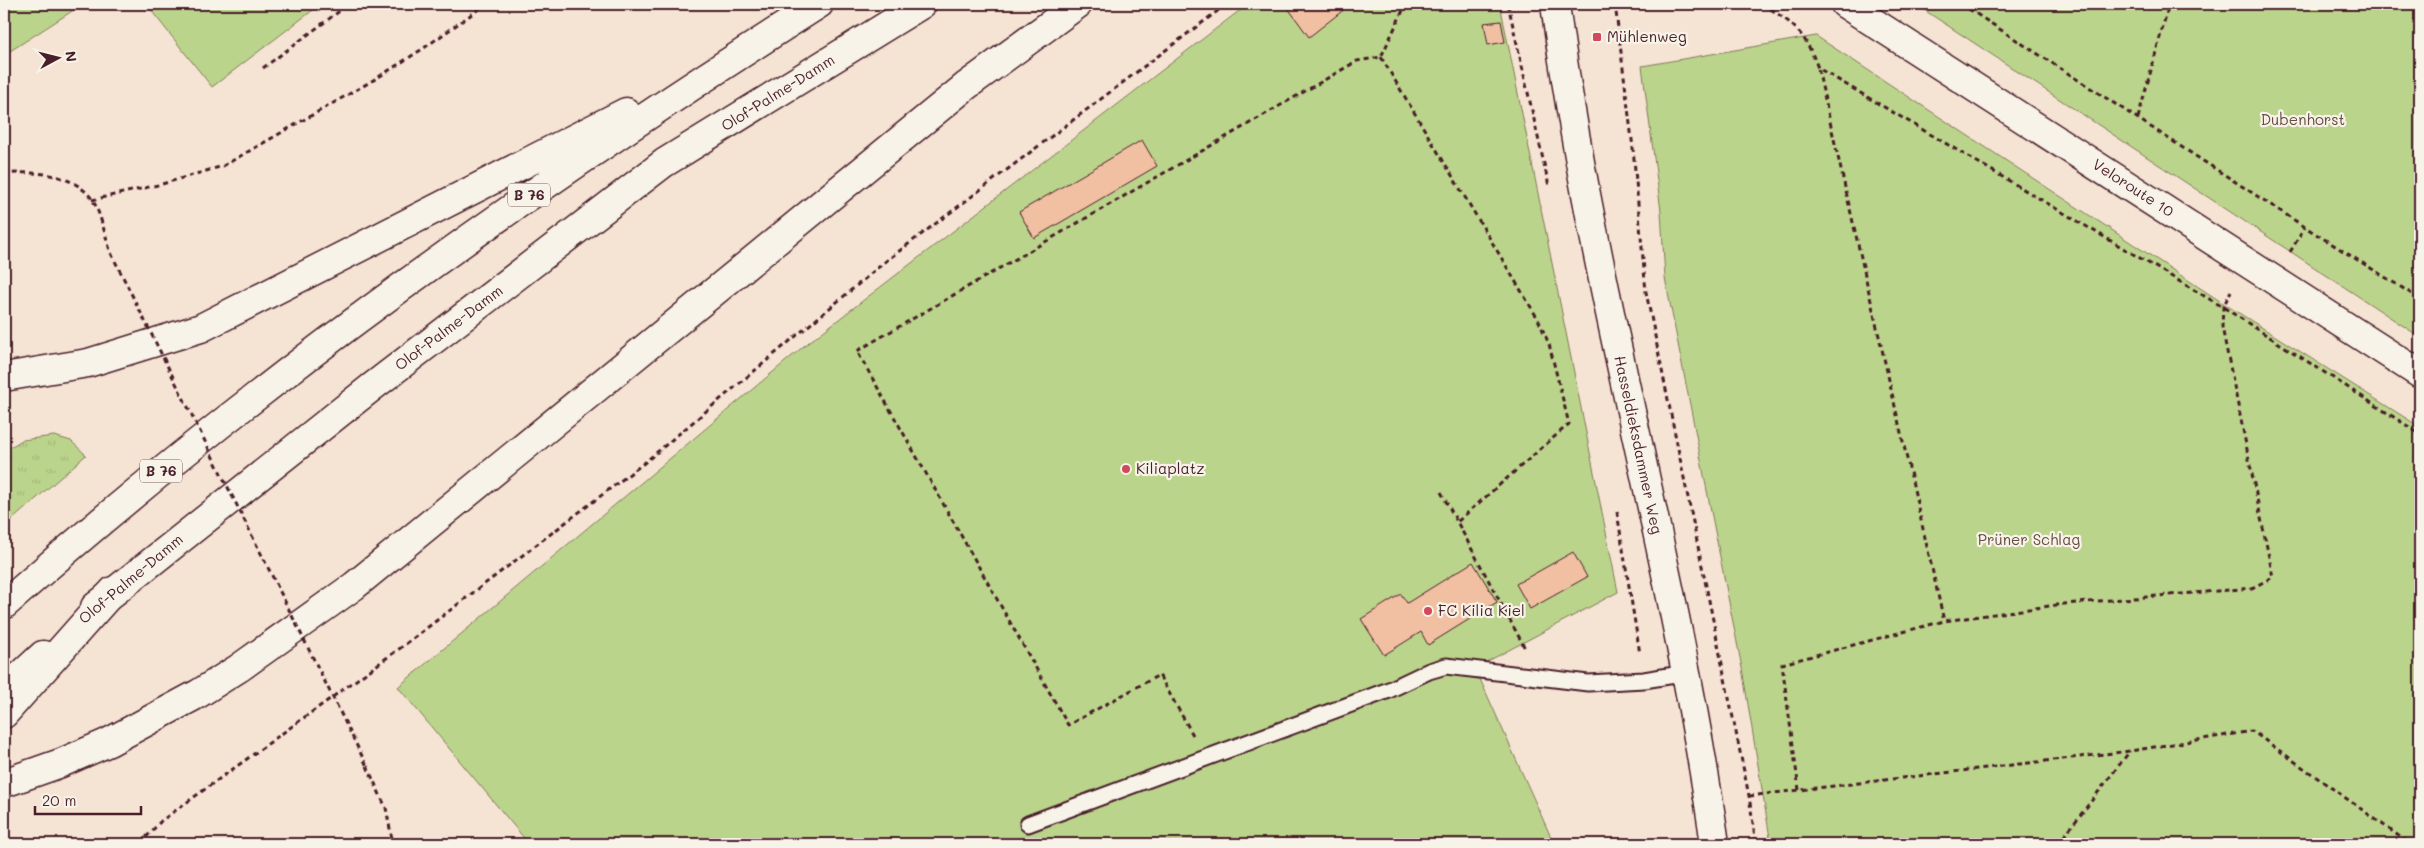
<svg xmlns="http://www.w3.org/2000/svg" width="2424" height="848" viewBox="0 0 2424 848" font-family="Mali,sans-serif">
	<style>
		.grass { fill: url(#grass-tufts); stroke: #827a5b }
		.garden { fill: #bbd48b; stroke: #827a5b }
		.building { fill: #f1bfa1; stroke: #4a1f2b }
		.lines { fill: none; stroke-linecap: round; stroke-linejoin: round }
		.service-casing { stroke: #4a1f2b; stroke-width: 19 }
		.minor-casing { stroke: #4a1f2b; stroke-width: 31 }
		.tertiary-casing { stroke: #4a1f2b; stroke-width: 31 }
		.trunk-casing { stroke: #4a1f2b; stroke-width: 31 }
		.motorway-casing { stroke: #4a1f2b; stroke-width: 31 }
		.path { stroke: #4a1f2b; stroke-width: 3; stroke-dasharray: 5 4; stroke-linecap: butt }
		.service { stroke: #f7f3e8; stroke-width: 15 }
		.minor { stroke: #f7f3e8; stroke-width: 28 }
		.tertiary { stroke: #f7f3e8; stroke-width: 28 }
		.trunk { stroke: #f7f3e8; stroke-width: 28 }
		.motorway { stroke: #f7f3e8; stroke-width: 28 }
		.path-bridge { stroke: #4a1f2b; stroke-width: 3; stroke-dasharray: 5 4; stroke-linecap: butt }
		.poi-dot { fill: #d1495b; stroke: #f7f3e8; stroke-width: 2 }
		.labels { text-anchor: middle; stroke-width: 4.5; stroke-linejoin: round; paint-order: stroke }
		.shield { fill: #f7f3e8; stroke: #7e5f64; stroke-width: 1 }
		.shield-label { font-size: 14px; font-weight: bold; fill: #4a1f2b }
		.poi-label { font-size: 15px; fill: #4a1f2b; stroke: #f7f3e8; text-anchor: start }
		.street-label { font-size: 15px; fill: #4a1f2b; stroke: #f7f3e8 }
		.park-label { font-size: 15px; fill: #664c43; stroke: #f7f3e8 }
	</style>
	<defs>
		<pattern id="grass-tufts" width="24" height="20" patternUnits="userSpaceOnUse" patternTransform="scale(1.25)"><rect width="24" height="20" fill="#bbd48b"/><path d="M3 7l-1-3M5 7V3M7 7l1-3M15 17l-1-3M17 17v-4M19 17l1-3" fill="none" stroke="#a2b678"/></pattern>
	</defs>
	<rect width="100%" height="100%" fill="#f5e3d3"/>
	<filter id="ink" filterUnits="userSpaceOnUse"><feTurbulence type="fractalNoise" baseFrequency=".02" numOctaves="2"/><feDisplacementMap in="SourceGraphic" scale="10" xChannelSelector="R" yChannelSelector="G"/><feConvolveMatrix kernelMatrix="1 2 1 2 8 2 1 2 1" color-interpolation-filters="sRGB"/></filter>
	<g filter="url(#ink)">
		<path class="grass" d="M54,436L71,441L86,455L4,527V451L22,440Z"/>
		<path class="garden" d="M4,4H83L4,55Z
			M146,4H321L212,87Z
			M1248,4H1500L1618,592L1475,668L1554,844H529L398,687L804,346Z
			M1915,4H2420V337Z
			M1816,36L2223,303L2420,427V844H1771L1742,668L1665,278L1661,211L1642,66Z"/>
		<path class="building" d="M1293,4H1343L1346,8L1309,37L1288,8Z
			M1501,21L1505,42L1488,45L1484,23Z
			M1142,140L1157,166L1034,238L1019,212Z
			M1573,552L1587,577L1530,609L1516,584Z
			M1473,562L1497,602L1428,645L1421,632L1384,655L1361,619L1401,594L1407,603Z"/>
		<g class="lines">
			<defs>
				<path id="service" d="M1028,824L1389,690L1429,671L1446,666L1588,683L1644,680L1687,673"/>
				<path id="minor" d="M1845,4L2420,374"/>
				<path id="tertiary" d="M1555,4C1592,287 1675,562 1715,844"/>
				<path id="trunk" d="M4,377L88,363L201,328L626,112
					M4,605C257,381 534,185 819,4
					M95,607L372,387L664,163L922,4
					M4,691L43,655
					M4,783L61,763L109,742L198,694L239,668L354,586L966,86L1078,4"/>
				<path id="motorway" d="M4,714L113,591"/>
			</defs>
			<use href="#service" class="service-casing"/>
			<use href="#minor" class="minor-casing"/>
			<use href="#tertiary" class="tertiary-casing"/>
			<use href="#trunk" class="trunk-casing"/>
			<use href="#motorway" class="motorway-casing"/>
			<path class="path" d="M1508,4L1549,186
				M1615,4L1633,148L1646,292L1749,796L1756,844
				M1763,4C1795,25 1804,31 1818,68L2223,307L2420,434
				M1961,4L2305,227L2420,299
				M1381,57L1538,319L1549,344L1569,424L1457,522
				M263,68L349,4
				M1818,69L1944,621
				M2138,118L2169,4
				M4,174C34,171 72,172 92,199C100,211 106,239 111,253
				M92,200L162,184L223,166L377,78L424,48L486,4
				M2290,252L2305,227
				M1441,492L1526,650
				M1617,512L1640,654
				M1193,735L1159,675L1068,725L857,351L1357,61L1381,57L1406,4
				M367,766L386,808L393,844
				M1799,790L1782,664L1944,621L2064,604L2252,588L2273,577L2222,327L2223,307L2231,291
				M1749,796L2130,751L2252,731L2410,844
				M140,844L161,821L399,649L644,463L886,261L1227,4
				M2058,844L2130,751"/>
			<use href="#service" class="service"/>
			<use href="#minor" class="minor"/>
			<use href="#tertiary" class="tertiary"/>
			<use href="#trunk" class="trunk"/>
			<use href="#motorway" class="motorway"/>
			<path class="path-bridge" d="M111,253L367,766"/>
		</g>
	</g>
	<g class="poi-dot">
		<rect x="1592" y="32" width="10" height="10" rx="2.5"/>
		<circle cx="1126" cy="469" r="5"/>
		<circle cx="1428" cy="611" r="5"/>
	</g>
	<g class="labels">
		<g class="shield">
			<rect x="508" y="183.5" width="42" height="23" rx="4"/>
			<rect x="140" y="459.5" width="42" height="23" rx="4"/>
		</g>
		<g class="shield-label">
			<text x="529" y="200">B 76</text>
			<text x="161" y="476">B 76</text>
		</g>
		<g class="poi-label">
			<text x="1607" y="42">Mühlenweg</text>
			<text x="1136" y="474">Kiliaplatz</text>
			<text x="1438" y="616">FC Kilia Kiel</text>
		</g>
		<g class="street-label">
			<text transform="translate(778 93) rotate(-32)" y="5">Olof-Palme-Damm</text>
			<text transform="translate(2133 188) rotate(33)" y="5">Veloroute 10</text>
			<text transform="translate(449 328) rotate(-37)" y="5">Olof-Palme-Damm</text>
			<text transform="translate(1638 445) rotate(78)" y="5">Hasseldieksdammer Weg</text>
			<text transform="translate(131 579) rotate(-40)" y="5">Olof-Palme-Damm</text>
		</g>
		<g class="park-label">
			<text x="2303" y="125">Dubenhorst</text>
			<text x="2029" y="545">Prüner Schlag</text>
		</g>
	</g>
	<rect width="2424" height="848" fill="none" stroke="#f7f3e8" stroke-width="20"/>
	<rect x="10" y="10" width="2404" height="828" fill="none" stroke="#4a1f2b" stroke-width="2" filter="url(#ink)"/>
	<g transform="translate(58 58) rotate(83)" stroke="#f7f3e8" stroke-width="4" paint-order="stroke">
	<path d="M0-4L9 19L0 12L-9 19Z" fill="#4a1f2b"/>
	<text y="-8" font-size="14" font-weight="bold" text-anchor="middle" fill="#4a1f2b">N</text>
	</g>
	<path d="M35 806v8h106v-8" fill="none" stroke="#4a1f2b" stroke-width="2.5"/>
	<text x="42" y="806" font-size="15" fill="#4a1f2b" stroke="#f7f3e8" stroke-width="4" paint-order="stroke">20 m</text>
</svg>
